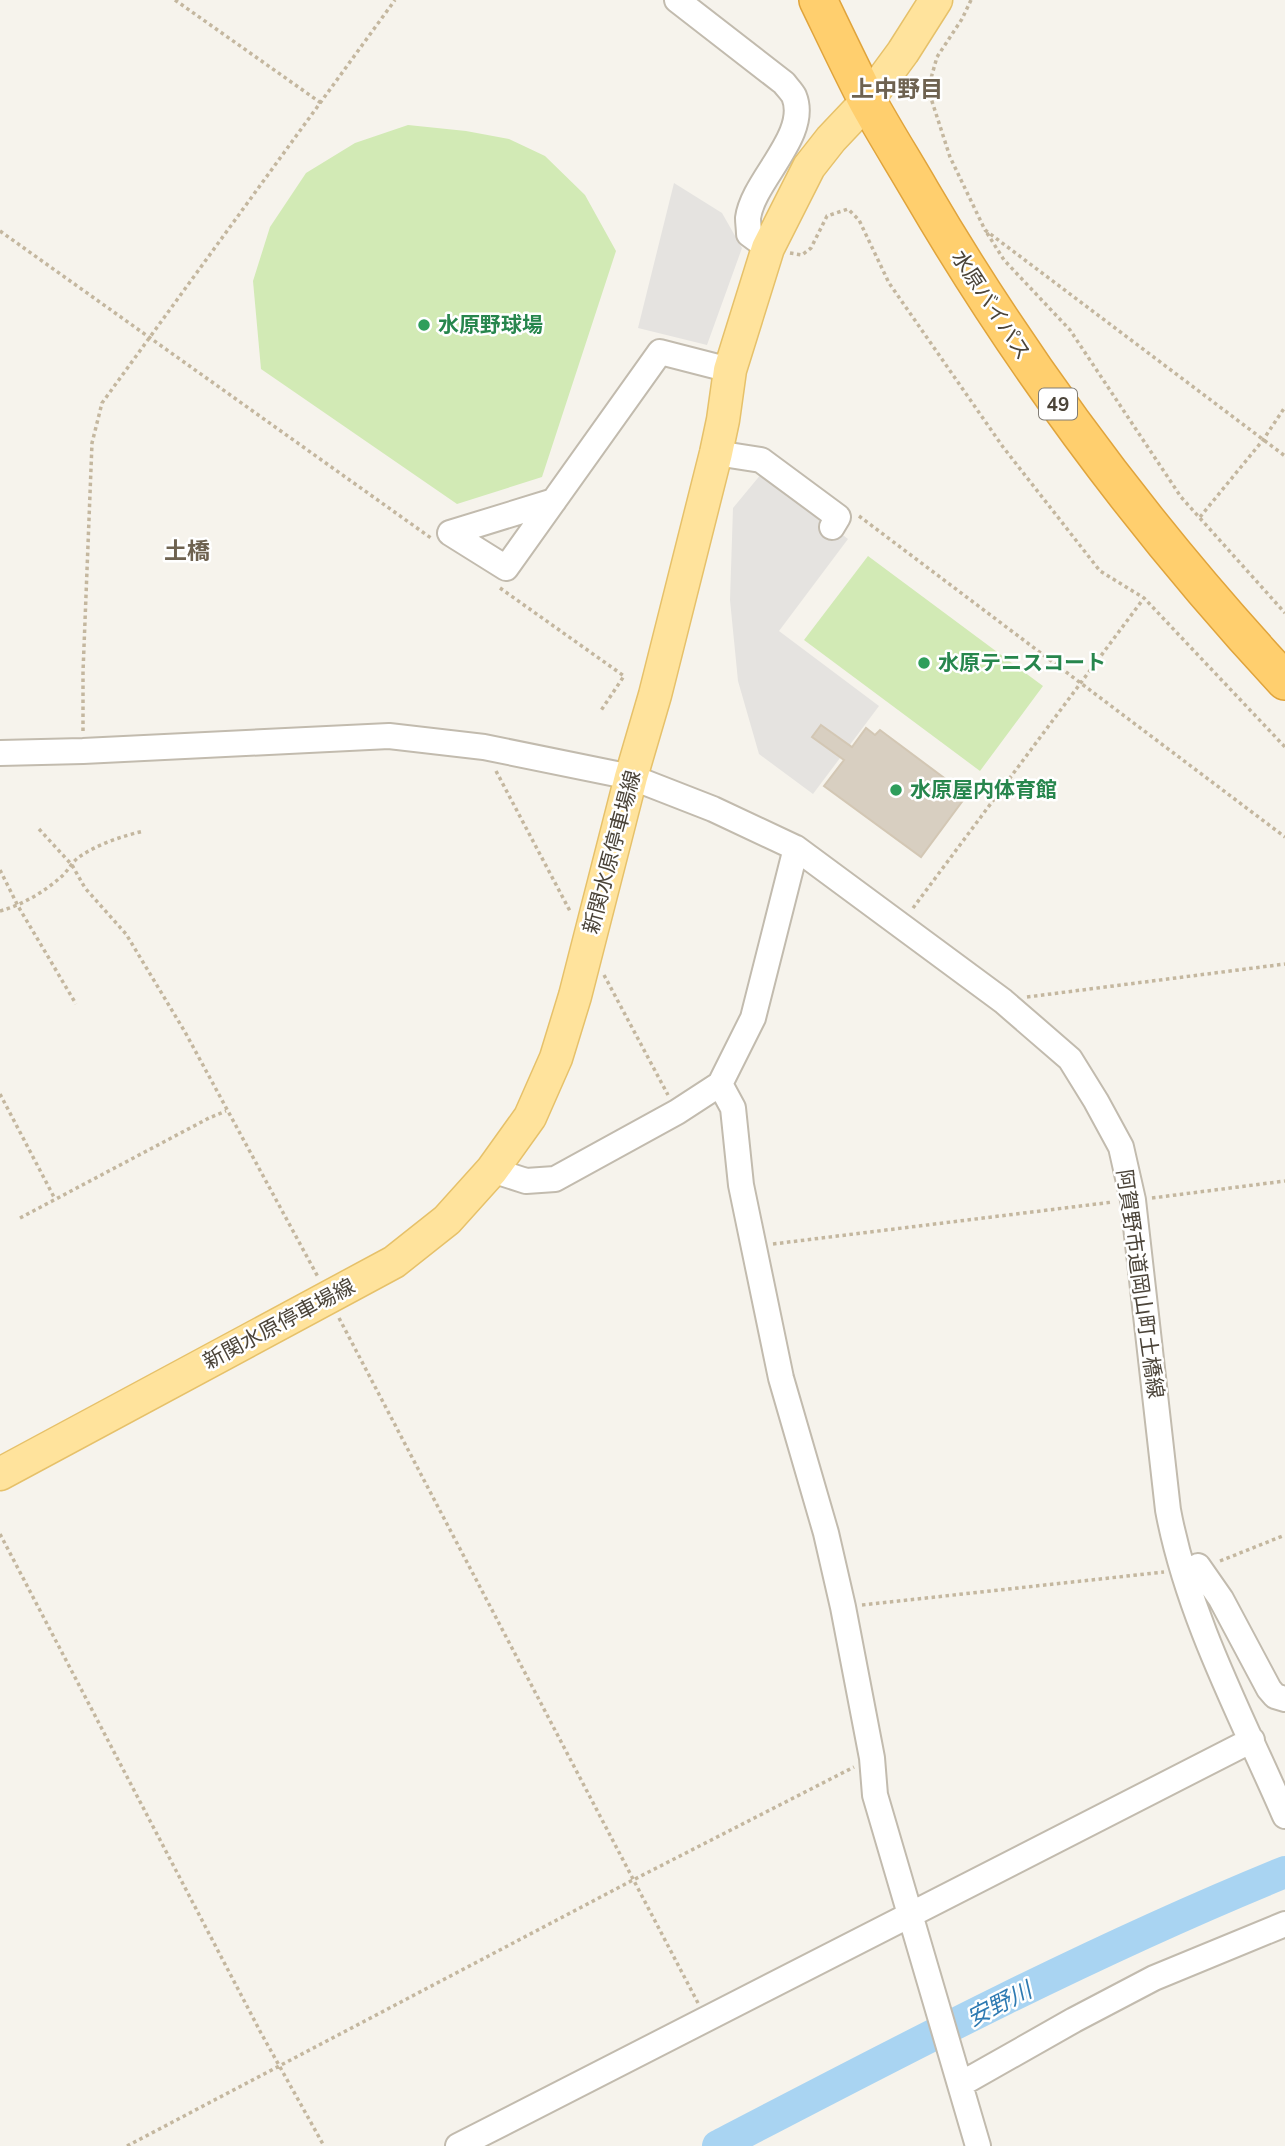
<svg xmlns="http://www.w3.org/2000/svg" width="1285" height="2146" viewBox="0 0 1285 2146" font-family="'Nunito Sans','Noto Sans JP',sans-serif">
	<style>
		.green { fill: #d2eab5 }
		.parking { fill: #e5e3e0 }
		.lines { fill: none; stroke-linecap: round; stroke-linejoin: round }
		.river { stroke: #a9d4f2; stroke-width: 32 }
		.building { fill: #d8cfc1; stroke: #d3c7b4; stroke-width: 2 }
		.minor-casing { stroke: #c2bbae; stroke-width: 28 }
		.major-casing { stroke: #e6c16a; stroke-width: 35 }
		.highway-casing { stroke: #e0a43c; stroke-width: 40 }
		.path { stroke: #c4b79f; stroke-width: 3.5; stroke-dasharray: 3.5 3.5; stroke-linecap: butt }
		.minor { stroke: #fff; stroke-width: 24 }
		.major { stroke: #ffe39c; stroke-width: 32 }
		.highway { stroke: #ffcf6e; stroke-width: 37 }
		.leisure-dot { fill: #2e9e5b; stroke: #fff; stroke-width: 2.5 }
		.labels { text-anchor: middle; stroke-width: 5; stroke-linejoin: round; paint-order: stroke }
		.shield { fill: #fff; stroke: #817c74; stroke-width: 2 }
		.shield-label { font-size: 19px; font-weight: bold; fill: #4b4439 }
		.street-label { font-size: 21px; fill: #4b4439; stroke: #fff }
		.leisure-label { font-size: 21px; font-weight: bold; fill: #27864d; stroke: #fff; text-anchor: start }
		.neighbourhood-label { font-size: 23px; font-weight: bold; fill: #6e6250; stroke: #fff }
		.water-label { font-size: 23px; font-style: italic; fill: #2e7ab2; stroke: #fff }
	</style>
	<rect width="100%" height="100%" fill="#f6f3ec"/>
	<path class="green" d="M408,125L466,131L509,139L545,156L585,195L616,251L542,477L457,504L261,369L253,281L270,227L306,173L355,143Z
		M868,556L1043,686L980,771L804,640Z"/>
	<path class="parking" d="M674,183L722,213L742,248L707,345L638,328Z
		M762,473L848,539L779,631L879,706L813,794L759,754L738,681L730,600L733,508Z"/>
	<g class="lines">
		<path class="river" d="M718,2146C904,2049 1091,1951 1285,1872"/>
	</g>
	<path class="building" d="M821,725L852,747L866,728L875,735L880,730L967,795L921,857L824,786L844,760L812,737Z"/>
	<g class="lines">
		<defs>
			<path id="minor" d="M677,0L784,83C787,87 792,92 794,96C810,135 753,180 748,218C748,223 749,229 749,234L768,248
				M716,453L761,460L838,517L832,527
				M554,501L450,533L506,568L660,352L730,370
				M0,753L83,751L389,736L484,747L631,777L713,809L796,848L1003,1001L1070,1059L1096,1101L1121,1147L1133,1200L1168,1510C1188,1617 1242,1717 1285,1816
				M720,1084L733,1108L741,1185L781,1378L826,1533L843,1607L872,1758L875,1795L978,2146
				M492,1170L526,1181L555,1179L677,1112L720,1084L753,1018L796,848
				M1198,1566L1221,1599L1269,1689L1275,1696L1285,1699
				M961,2084L1074,2020L1154,1978L1285,1924
				M458,2146L1252,1740"/>
			<path id="major" d="M0,1474L394,1262L447,1220L492,1170L530,1117L556,1058L575,996L631,777L655,695L716,453L723,420L730,370L768,248L809,167L831,139L867,101L903,52L936,0"/>
			<path id="highway" d="M818,0C834,33 850,67 867,100C884,131 903,161 921,192C1024,368 1146,531 1285,681"/>
		</defs>
		<use href="#minor" class="minor-casing"/>
		<use href="#major" class="major-casing"/>
		<use href="#highway" class="highway-casing"/>
		<path class="path" d="M175,0L321,103
			M971,0L962,19L937,57L928,89L950,157L985,230L1285,456
			M0,231L431,538
			M987,233L1004,260L1070,330L1181,497L1285,613
			M790,253L802,255L811,248L827,216L848,209L859,220L889,283L1003,447L1100,571L1144,598L1285,747
			M859,516L1285,837
			M1200,517L1263,440L1285,407
			M500,588L624,676L600,712
			M83,731V672L92,443L102,403L395,0
			M496,771L571,913
			M39,829L72,865L85,888L126,934L185,1032L318,1277
			M0,870L18,906L76,1004
			M913,908L1144,598
			M0,911C22,905 44,892 61,877C68,871 72,862 79,857C98,844 122,836 144,831
			M604,975L668,1095
			M1027,997L1285,964
			M0,1094L55,1199
			M1152,1198L1285,1181
			M20,1218L209,1118L226,1111
			M773,1244L1113,1202
			M339,1318L698,2003
			M0,1534L261,2033L324,2146
			M1220,1561L1285,1535
			M862,1605L1164,1572
			M127,2146L633,1880L854,1767"/>
		<use href="#minor" class="minor"/>
		<use href="#major" class="major"/>
		<use href="#highway" class="highway"/>
	</g>
	<g class="leisure-dot">
		<circle cx="424" cy="325" r="7"/>
		<circle cx="924" cy="663" r="7"/>
		<circle cx="896" cy="790" r="7"/>
	</g>
	<g class="labels">
		<rect class="shield" x="1039" y="388.5" width="38" height="31" rx="5"/>
		<g class="shield-label">
			<text x="1058" y="411">49</text>
		</g>
		<g class="street-label">
			<text transform="translate(991 305) rotate(57)" y="7">水原バイパス</text>
			<text transform="translate(612 852) rotate(-75)" y="7">新関水原停車場線</text>
			<text transform="translate(1140 1284) rotate(82)" y="7">阿賀野市道岡山町土橋線</text>
			<text transform="translate(279 1324) rotate(-28)" y="7">新関水原停車場線</text>
		</g>
		<g class="leisure-label">
			<text x="438" y="332">水原野球場</text>
			<text x="938" y="670">水原テニスコート</text>
			<text x="910" y="797">水原屋内体育館</text>
		</g>
		<g class="neighbourhood-label">
			<text x="897" y="97">上中野目</text>
			<text x="187" y="559">土橋</text>
		</g>
		<g class="water-label">
			<text transform="translate(999 2004) rotate(-27)" y="8">安野川</text>
		</g>
	</g>
</svg>
